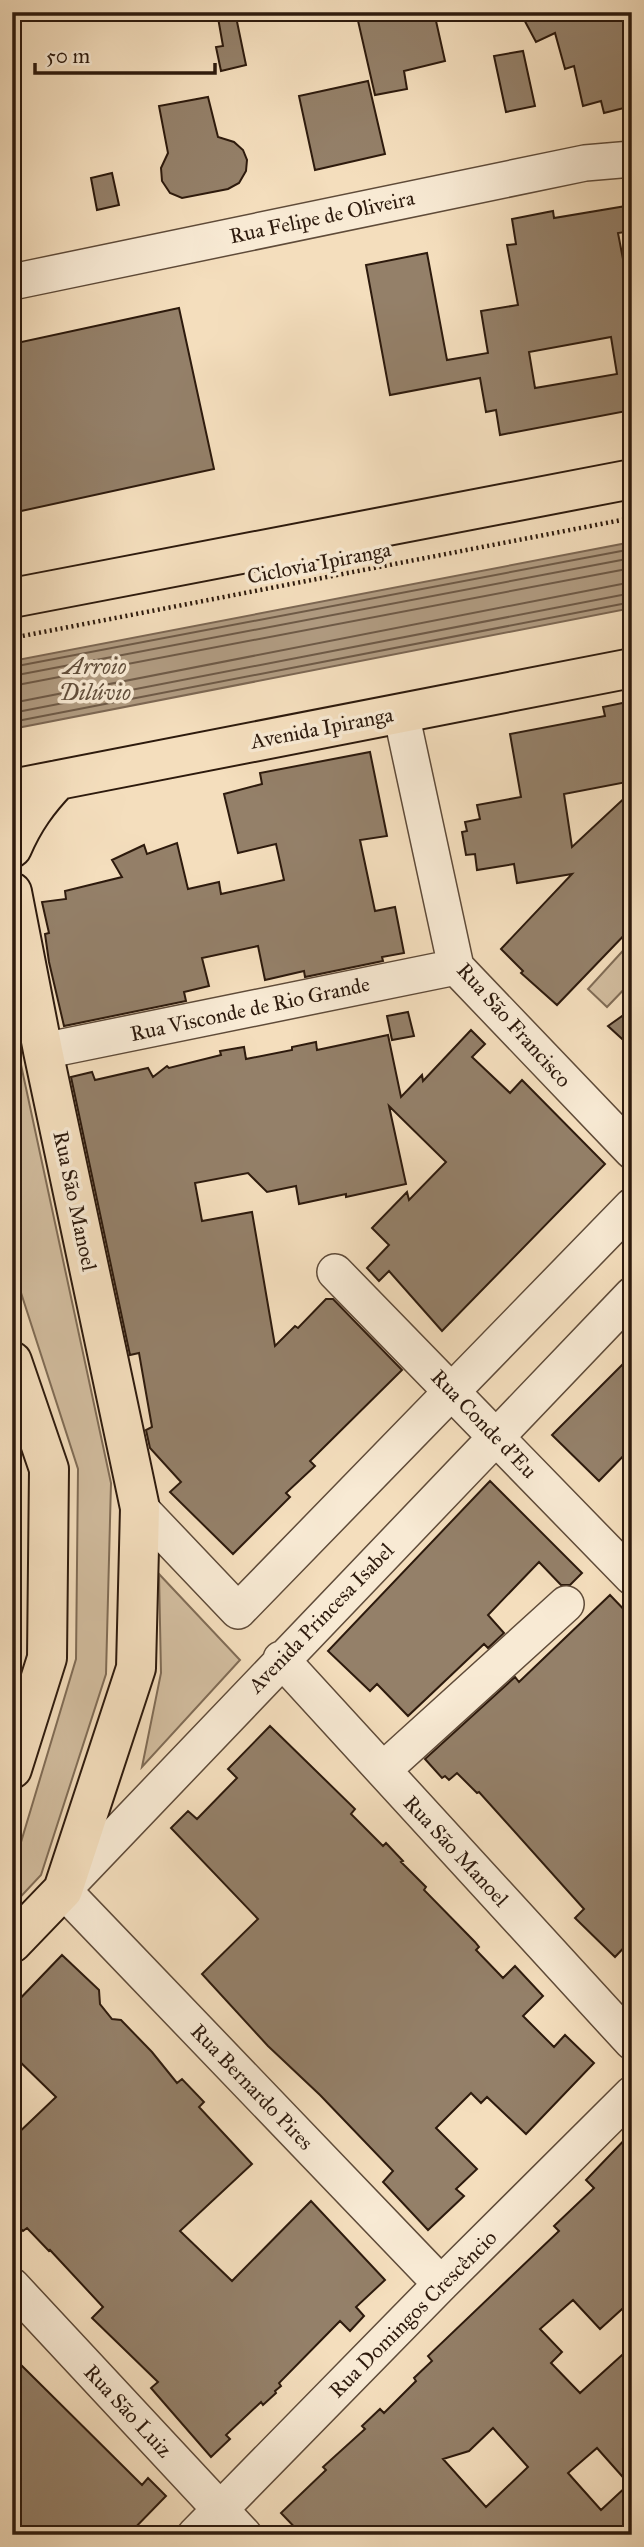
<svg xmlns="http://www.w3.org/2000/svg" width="644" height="2547" viewBox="0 0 644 2547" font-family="'IM FELL Great Primer',serif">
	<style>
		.green { fill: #d2bd9f; stroke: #806c56; stroke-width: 2 }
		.water { fill: #b09b81; stroke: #7c6753; stroke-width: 2 }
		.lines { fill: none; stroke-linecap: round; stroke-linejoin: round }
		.shore { stroke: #6e5a47; stroke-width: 2 }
		.building { fill: #948069; stroke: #2d1a0d; stroke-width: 2; fill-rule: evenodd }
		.minor-casing { stroke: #5f4b39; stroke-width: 38 }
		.major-casing { stroke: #2d1a0d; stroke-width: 42 }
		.path { stroke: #2d1a0d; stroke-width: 4.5; stroke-dasharray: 2 3.5; stroke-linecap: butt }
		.minor { stroke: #f8ead4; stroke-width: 35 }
		.major { stroke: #f4debd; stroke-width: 38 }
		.labels { text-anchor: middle; stroke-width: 7; stroke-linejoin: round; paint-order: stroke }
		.street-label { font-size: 21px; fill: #2d1a0d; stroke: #f8ead4 }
		.water-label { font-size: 23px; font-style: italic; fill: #614e3b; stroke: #f8ead4 }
	</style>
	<rect width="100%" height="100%" fill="#f4debd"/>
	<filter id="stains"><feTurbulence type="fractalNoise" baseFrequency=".00286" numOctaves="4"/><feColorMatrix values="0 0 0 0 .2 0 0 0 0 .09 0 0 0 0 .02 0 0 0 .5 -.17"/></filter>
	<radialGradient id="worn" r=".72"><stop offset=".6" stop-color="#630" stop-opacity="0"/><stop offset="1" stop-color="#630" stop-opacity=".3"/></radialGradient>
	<path class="green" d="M630,943L632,945V981L607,1007L588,989Z
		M12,1023L111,1483L106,1674L41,1875L12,1906V1861L18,1852L76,1659L78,1469L12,1265Z
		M18,1484L21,1607L12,1676V1490Z
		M159,1574L240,1660L142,1767L161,1673Z"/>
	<path class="water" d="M632,542V608L12,729V661Z"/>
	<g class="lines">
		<path class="shore" d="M12,667L632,549
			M12,676L632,558
			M12,686L632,568
			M12,703L632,582
			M12,713L632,593
			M12,722L632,602"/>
	</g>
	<path class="building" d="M217,12H235L246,65L221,71L216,47L223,46Z
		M356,12H434L445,61L404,71L407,89L375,95Z
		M520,12H632V106L604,113L601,101L583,106L574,66L565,69L555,33L536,42Z
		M523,51L535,106L506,112L494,56Z
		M368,81L385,154L315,170L299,96Z
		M208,97L218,137L234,142L243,150L247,160L246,171L239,183L228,189L182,198L170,193L162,181L161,168L168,153L159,106Z
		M112,173L119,205L97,210L91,178Z
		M632,205V231L618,233L632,306V410L500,435L496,410L486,412L480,378L390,395L366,265L427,253L447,360L488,353L481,311L518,305L507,245L516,244L512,219L553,211L554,218ZM611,337L617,374L535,388L529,352Z
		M179,308L214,469L12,513V344Z
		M632,701V781L564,794L572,847L632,791V927L557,1005L521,973L523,971L501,949L572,874L517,883L514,864L477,870L475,854L466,855L462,832L467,831L465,822L480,819L477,805L521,797L510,734L605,716L603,707Z
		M370,752L387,836L360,840L375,911L395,907L404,953L382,957L383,961L378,962L305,977L304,971L265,980L258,946L202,958L209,986L184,992L186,1001L64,1026L49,962L45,934L49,933L42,902L66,899L65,891L122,877L112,860L144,845L147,854L177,843L188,889L219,882L221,894L284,880L276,844L238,853L224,794L262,784L260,773Z
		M632,1009V1048L608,1026Z
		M408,1012L414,1036L392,1040L387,1016Z
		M471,1030L485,1044L472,1057L510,1093L522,1080L605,1164L442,1331L389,1271L379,1281L367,1268L389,1245L372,1228L407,1192L409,1200L446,1162L389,1106L406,1184L346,1197V1194L299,1204L296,1186L267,1192L248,1173L195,1183L202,1221L252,1212L275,1346L295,1326L298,1328L326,1299H333L402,1370L310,1461L315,1466L286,1493L290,1497L233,1554L170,1492L181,1482L150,1448L146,1430L152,1427L139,1353L130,1355L71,1077L92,1072L95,1080L148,1068L153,1077L167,1066L169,1068L221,1055L220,1051L244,1047L246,1059L292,1050V1047L316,1042L317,1050L388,1035L401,1097L422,1075L423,1081Z
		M632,1355V1447L599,1481L552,1435Z
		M490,1481L582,1573L570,1585H561L539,1562L488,1615L504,1633L488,1648L484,1644L408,1716L377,1684L370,1691L328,1651Z
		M610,1595L632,1618V1939L615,1957L575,1918L584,1909L479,1792L477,1793L457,1773L449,1780L445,1776L442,1778L425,1759L515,1677L519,1682Z
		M270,1726L355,1809L351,1814L383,1846L386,1843L403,1861L401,1862L426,1887L424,1890L475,1942L479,1947L476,1950L503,1978L515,1966L543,1996L523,2016L554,2047L565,2035L594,2063L526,2134L487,2097L481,2103L471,2093L436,2128L477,2169L456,2189L464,2196L428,2230L383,2182L393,2171L320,2095L268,2046L202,1974L258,1919L171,1828L188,1811L197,1819L237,1778L228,1769Z
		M62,1955L99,1990L100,2004L112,2019L121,2020L152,2052L177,2083L182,2079L204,2102L199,2107L252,2164L180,2231L232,2281L311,2201L385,2280L356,2307L364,2316L350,2331L340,2321L279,2383L281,2386L275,2391L276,2393L263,2405L261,2402L226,2435L230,2439L211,2457L151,2388L158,2382L92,2318L103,2307L50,2250L49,2251L27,2228L23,2231L12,2221V2139L56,2097L12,2054V2007Z
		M632,2132V2300L600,2329L573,2300L540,2329L562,2352L551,2363L580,2393L632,2346V2440L623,2449L632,2460V2517L614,2535H302L281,2513L326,2470L323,2467L365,2429L362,2426L380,2409L384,2413L416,2381L414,2378L432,2361L428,2356L559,2231L554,2226L594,2188L586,2180ZM493,2428L528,2467L486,2507L443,2459L469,2451ZM597,2448L629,2484L601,2510L568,2473Z
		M12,2356L142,2485L148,2478L166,2496L128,2535H97L91,2527L82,2535H12Z"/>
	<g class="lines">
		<defs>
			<path id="minor" d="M12,282L585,163L632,159
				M401,713L456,967L632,1151
				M43,1051L456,967
				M335,1272L632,1577
				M140,1508L238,1611L632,1206
				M281,1659L632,2042
				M383,1770L566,1604
				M441,2284L63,1890L632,1295
				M12,2286L244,2535
				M195,2535L441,2284L632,2094"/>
			<path id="major" d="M12,598L632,479
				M12,789L632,668
				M12,848C24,820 38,801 58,780
				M12,892L43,1051L140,1508L136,1668L63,1890L12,1943
				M12,1361L49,1469L47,1658L12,1769"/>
		</defs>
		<use href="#minor" class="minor-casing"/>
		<use href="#major" class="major-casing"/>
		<path class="path" d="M12,638L632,518"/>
		<use href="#minor" class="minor"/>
		<use href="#major" class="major"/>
	</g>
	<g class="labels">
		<g class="street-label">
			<text transform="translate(322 217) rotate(-12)" y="7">Rua Felipe de Oliveira</text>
			<text transform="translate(319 563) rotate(-11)" y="7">Ciclovia Ipiranga</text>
			<text transform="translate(322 728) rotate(-11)" y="7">Avenida Ipiranga</text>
			<text transform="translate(250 1009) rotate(-12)" y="7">Rua Visconde de Rio Grande</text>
			<text transform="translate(514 1025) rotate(48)" y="7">Rua São Francisco</text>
			<text transform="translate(75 1201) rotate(78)" y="7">Rua São Manoel</text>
			<text transform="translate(484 1424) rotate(46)" y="7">Rua Conde d'Eu</text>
			<text transform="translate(321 1618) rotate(-46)" y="7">Avenida Princesa Isabel</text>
			<text transform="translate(456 1851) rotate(47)" y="7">Rua São Manoel</text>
			<text transform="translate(252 2087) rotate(46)" y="7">Rua Bernardo Pires</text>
			<text transform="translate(413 2314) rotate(-45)" y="7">Rua Domingos Crescêncio</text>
			<text transform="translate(128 2411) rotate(47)" y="7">Rua São Luiz</text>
		</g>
		<g class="water-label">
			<text x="95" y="674">Arroio<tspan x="95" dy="26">Dilúvio</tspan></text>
		</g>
	</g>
	<rect width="644" height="2547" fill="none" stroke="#f4debd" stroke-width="42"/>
	<rect x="14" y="14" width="616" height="2519" fill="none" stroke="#2d1a0d" stroke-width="3.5"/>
	<rect x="21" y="21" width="602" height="2505" fill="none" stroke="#2d1a0d" stroke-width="2"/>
	<path d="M35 63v10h180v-10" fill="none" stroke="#2d1a0d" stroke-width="3.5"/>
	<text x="46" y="63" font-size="21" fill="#2d1a0d" stroke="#f8ead4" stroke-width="5" paint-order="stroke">50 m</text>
	<rect width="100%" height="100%" filter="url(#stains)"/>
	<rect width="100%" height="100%" fill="url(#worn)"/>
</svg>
